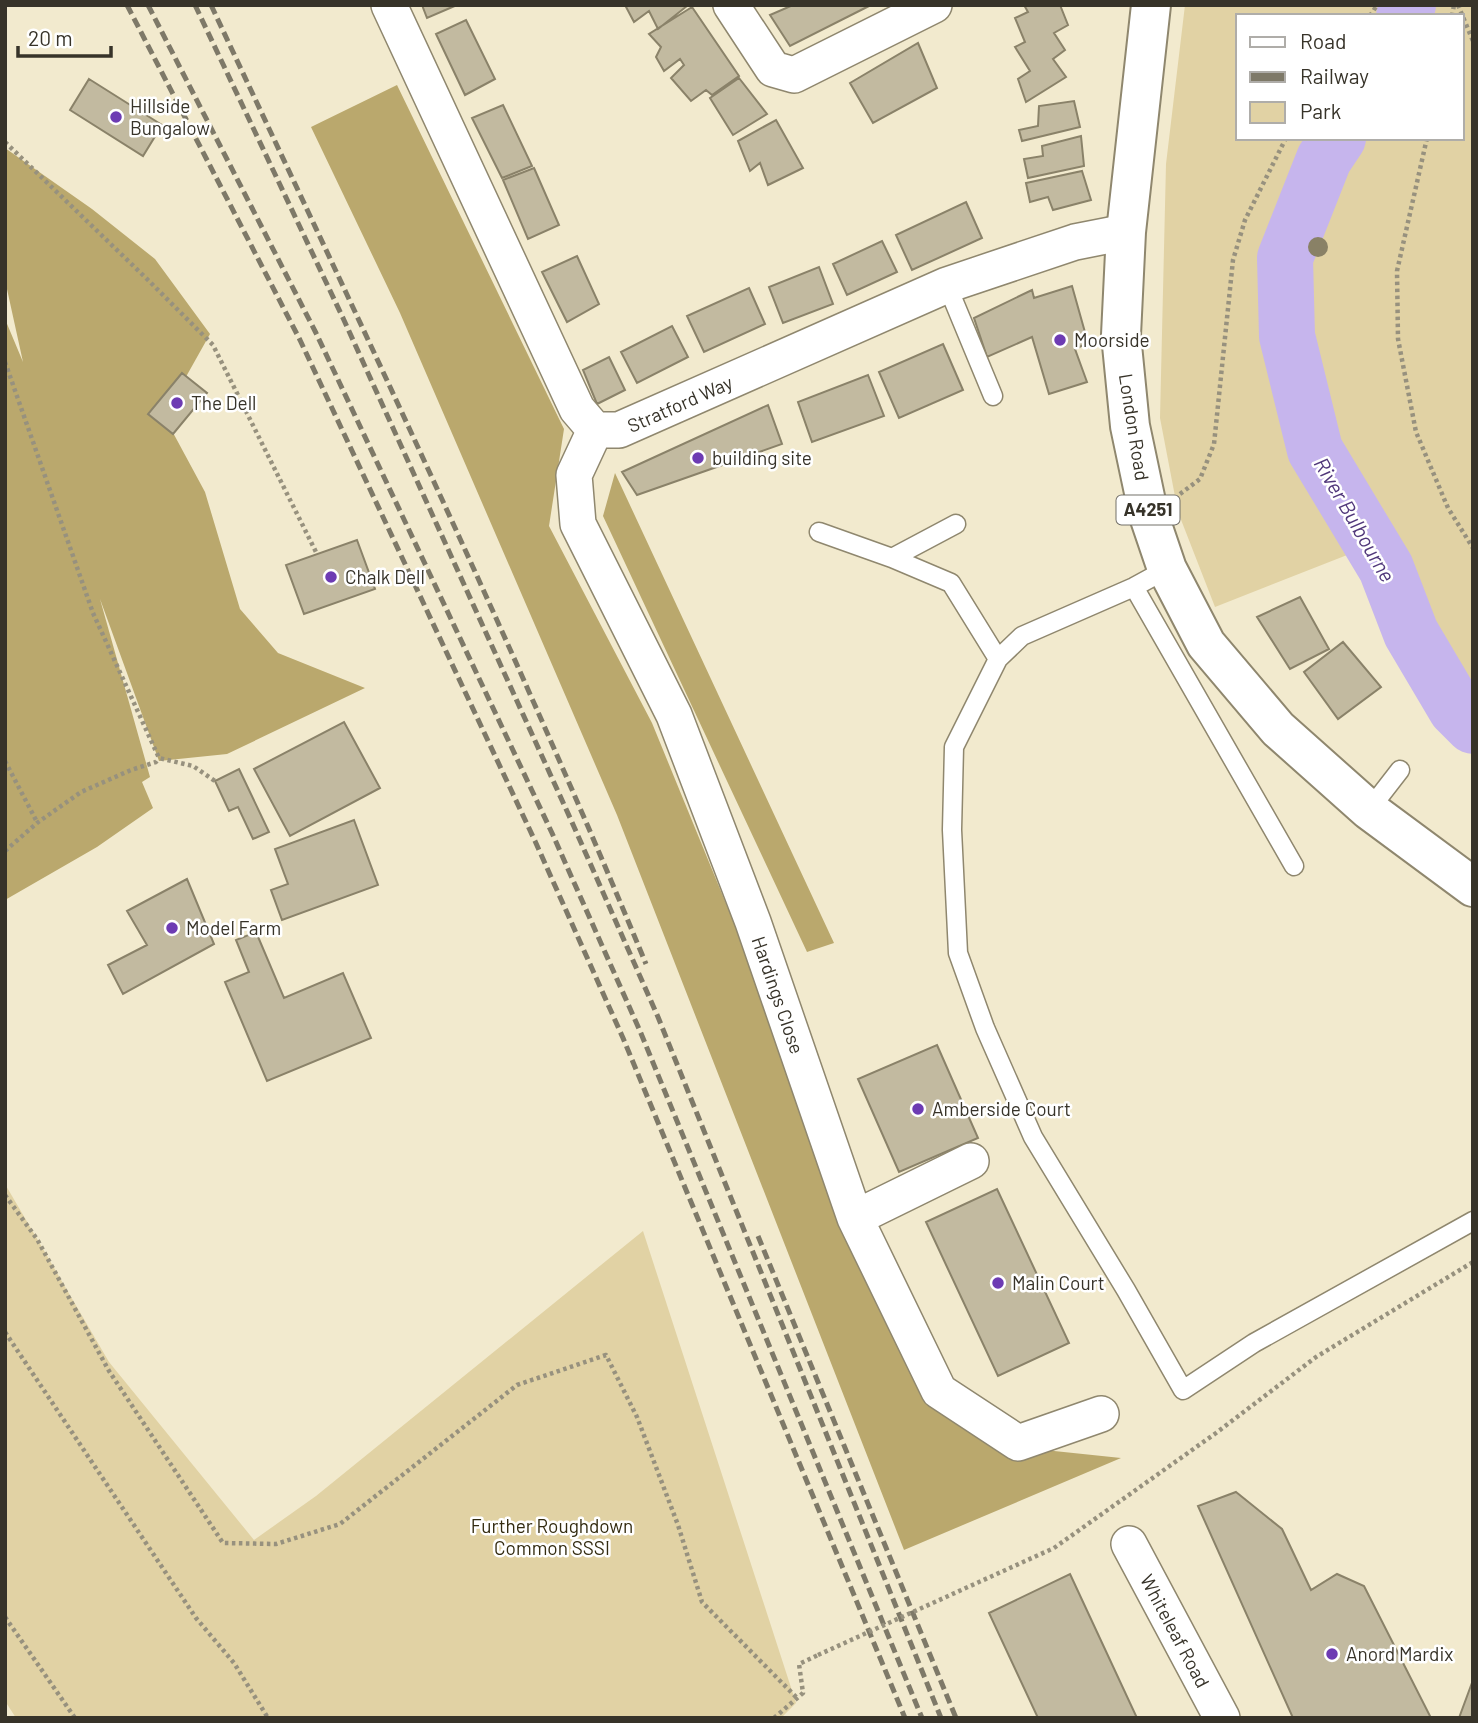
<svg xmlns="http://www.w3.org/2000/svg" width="1478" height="1723" viewBox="0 0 1478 1723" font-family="Barlow,sans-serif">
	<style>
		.green { fill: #e1d2a4; fill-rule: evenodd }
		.forest { fill: #baa86d }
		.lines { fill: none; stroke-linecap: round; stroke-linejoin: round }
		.river { stroke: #c6b5ed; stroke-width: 56 }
		.building { fill: #c2baa0; stroke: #8a8269; stroke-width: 2 }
		.lane-casing { stroke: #8f876e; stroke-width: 21 }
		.street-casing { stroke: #8f876e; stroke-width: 38 }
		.primary-casing { stroke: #8f876e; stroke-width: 42 }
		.path { stroke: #97917e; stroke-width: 4.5; stroke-dasharray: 3.5 3.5; stroke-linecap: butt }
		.lane { stroke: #fff; stroke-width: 18 }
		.street { stroke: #fff; stroke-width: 35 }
		.primary { stroke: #fff; stroke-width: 38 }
		.rail { stroke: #7e7968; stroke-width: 5; stroke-dasharray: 10 5; stroke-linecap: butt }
		.path-bridge { stroke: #97917e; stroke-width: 4.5; stroke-dasharray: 3.5 3.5; stroke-linecap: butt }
		.tree { fill: #898166 }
		.poi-dot { fill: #6d3bb3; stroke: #fff; stroke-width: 2.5 }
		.labels { text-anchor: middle; stroke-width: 5; stroke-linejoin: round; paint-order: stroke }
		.shield { fill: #fff; stroke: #737069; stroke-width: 2 }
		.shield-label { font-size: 18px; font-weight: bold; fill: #373329 }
		.poi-label { font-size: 19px; fill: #373329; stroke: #fff; text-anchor: start }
		.street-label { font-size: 19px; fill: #373329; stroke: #fff }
		.park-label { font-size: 19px; fill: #332b10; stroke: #fff }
		.water-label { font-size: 21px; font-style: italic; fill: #51387b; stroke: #fff }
	</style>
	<rect width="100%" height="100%" fill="#f2eace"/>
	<path class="green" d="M1185,5H1473V696L1463,689L1393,537L1215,607L1178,512L1160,418L1166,164ZM1238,16H1462V138H1238Z
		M5,1184L109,1362L254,1540L316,1496L643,1231L796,1703L781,1718H16L5,1701Z"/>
	<path class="forest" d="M397,85L564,429L549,526L652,723L927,1394L997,1445L1121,1458L904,1550L617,815L400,313L311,127Z
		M5,148L92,209L155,259L210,334L164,416L205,492L240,609L278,653L365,688L227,754L159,761L100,599L150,777L142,782L153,808L97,847L5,900V319L23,362L5,280Z
		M615,473L834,943L807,952L603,516Z"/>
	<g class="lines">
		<path class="river" d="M1404,16L1408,5
			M1338,138L1324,159L1285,258L1287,336L1315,450L1386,568L1411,633L1456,709L1473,726"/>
	</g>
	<path class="building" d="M422,5H457L427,18Z
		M625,5H686L687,6L658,29L649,11L634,22Z
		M793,5H871L790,46L770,15Z
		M1024,5H1060L1068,25L1054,33L1065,50L1053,59L1066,77L1026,102L1018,79L1030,71L1015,47L1025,42L1015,18L1028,12Z
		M692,7L739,76L712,95L706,90L691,101L671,78L684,65L680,59L664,71L656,57L661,47L649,34Z
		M466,20L495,79L465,95L436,34Z
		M918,43L937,88L873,123L850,83Z
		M739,78L767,114L733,135L710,98Z
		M89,79L162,125L143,156L70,110Z
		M1074,101L1080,127L1022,141L1019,130L1038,126L1039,106Z
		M503,105L532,166L502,178L472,118Z
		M776,120L803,168L768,185L760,163L750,171L738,141Z
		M1081,136L1084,166L1028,178L1024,159L1043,156L1042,146Z
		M534,168L559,225L528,239L503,180Z
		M1082,171L1091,200L1053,210L1048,197L1030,202L1026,183Z
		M966,202L982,238L912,270L896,235Z
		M882,241L897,272L847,295L833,264Z
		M577,256L599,304L567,322L542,272Z
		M819,267L833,304L783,323L769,287Z
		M1072,286L1088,343L1075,349L1087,382L1049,394L1032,337L987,357L974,318L1032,290L1034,298Z
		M749,288L765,324L704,352L687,316Z
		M672,326L688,357L637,383L621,352Z
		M943,344L963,390L899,418L879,372Z
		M609,357L625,390L597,404L583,370Z
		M182,373L207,393L173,434L148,414Z
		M868,375L884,416L812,442L798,402Z
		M768,405L782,444L637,495L622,472Z
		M357,540L375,589L304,614L286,565Z
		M1300,597L1329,649L1290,669L1257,617Z
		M1343,642L1381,687L1338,719L1304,672Z
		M344,722L380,788L290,836L254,769Z
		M239,769L269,832L253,839L238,807L229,811L215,781Z
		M354,820L378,885L282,920L271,890L288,884L275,849Z
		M187,879L214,944L123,994L108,965L147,945L127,911Z
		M256,932L284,998L343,973L371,1038L267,1081L225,982L249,972L236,940Z
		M937,1045L978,1138L899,1172L858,1079Z
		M997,1189L1069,1343L998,1376L926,1222Z
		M1236,1492L1282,1529L1311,1590L1337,1574L1364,1586L1431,1718H1293L1198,1506Z
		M1070,1574L1137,1718H1038L989,1613Z
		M1473,1680V1718H1459Z"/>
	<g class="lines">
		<defs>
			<path id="lane" d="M947,285L993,396
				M819,532L892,558L951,583L998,659L1022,636L1134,587L1167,569
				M892,558L956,524
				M1134,587L1294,866
				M998,659L954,747L952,830L958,953L985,1028L1033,1137L1126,1290L1183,1390L1254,1343L1473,1221
				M1369,810L1400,770"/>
			<path id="street" d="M389,5L577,409L595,430
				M731,5L773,69L794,75L934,5
				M595,430L574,475L578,524L674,715L753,922L855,1218L939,1391L1018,1443L1101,1414
				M595,430H619L947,285L1075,242L1126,232
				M855,1218L971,1161
				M1129,1544L1222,1718"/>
			<path id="primary" d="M1151,5L1126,232L1121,335L1130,426L1149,516L1167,569L1206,644L1278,729L1369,810L1473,887"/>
		</defs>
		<use href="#lane" class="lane-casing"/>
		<use href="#street" class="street-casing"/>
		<use href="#primary" class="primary-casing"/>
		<path class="path" d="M1458,5L1473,41
			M1370,16L1377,5
			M1452,16L1454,5
			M1427,138L1397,271L1398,339L1416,432L1448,508L1473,548
			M5,142L148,280L213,345L317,554
			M5,362L93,613L159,758L193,766L215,781
			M1180,494L1200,479L1214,444L1233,260L1245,220L1286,138
			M5,761L37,822
			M5,851L37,823L81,792L131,770L156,762L159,758
			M5,1195L37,1239L109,1371L223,1543L276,1544L340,1524L517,1385L606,1355L637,1417L678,1525L702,1602L797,1698
			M5,1332L196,1618L234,1663L268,1718
			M1054,1548L1216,1433L1316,1357L1473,1262
			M5,1617L75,1718
			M774,1718L803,1693L799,1664L818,1655"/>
		<use href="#lane" class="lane"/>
		<use href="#street" class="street"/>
		<use href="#primary" class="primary"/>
		<path class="rail" d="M127,5L300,340L535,841L623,1038L905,1718
			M148,5L316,333L552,833L640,1031L922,1718
			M195,5L343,318L571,820L658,1017L941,1718
			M211,5C360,323 512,640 646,964
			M758,1236L956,1718"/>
		<path class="path-bridge" d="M818,1655L1054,1548"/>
	</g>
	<circle class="tree" cx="1318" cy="247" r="10"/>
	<g class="poi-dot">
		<circle cx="116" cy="117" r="7"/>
		<circle cx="1060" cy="340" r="7"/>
		<circle cx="177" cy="403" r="7"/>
		<circle cx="698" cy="458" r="7"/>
		<circle cx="331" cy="577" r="7"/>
		<circle cx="172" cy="928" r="7"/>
		<circle cx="918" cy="1109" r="7"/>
		<circle cx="998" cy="1283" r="7"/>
		<circle cx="1332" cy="1654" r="7"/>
	</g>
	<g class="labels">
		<rect class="shield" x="1116.5" y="495.5" width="63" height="29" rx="5"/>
		<g class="shield-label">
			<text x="1148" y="516">A4251</text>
		</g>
		<g class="poi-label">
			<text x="130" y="113">Hillside<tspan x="130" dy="22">Bungalow</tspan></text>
			<text x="1074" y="347">Moorside</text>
			<text x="191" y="410">The Dell</text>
			<text x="712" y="465">building site</text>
			<text x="345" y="584">Chalk Dell</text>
			<text x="186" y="935">Model Farm</text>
			<text x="932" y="1116">Amberside Court</text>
			<text x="1012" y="1290">Malin Court</text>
			<text x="1346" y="1661">Anord Mardix</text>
		</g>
		<g class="street-label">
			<text transform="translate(680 404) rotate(-24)" y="7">Stratford Way</text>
			<text transform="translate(1134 427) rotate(81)" y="7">London Road</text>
			<text transform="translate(778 995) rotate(71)" y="7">Hardings Close</text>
			<text transform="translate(1175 1631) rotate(62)" y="7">Whiteleaf Road</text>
		</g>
		<g class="park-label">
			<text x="552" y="1533">Further Roughdown<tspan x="552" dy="22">Common SSSI</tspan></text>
		</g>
		<g class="water-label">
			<text transform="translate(1354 520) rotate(60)" y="7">River Bulbourne</text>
		</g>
	</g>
	<rect width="1478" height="1723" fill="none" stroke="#373329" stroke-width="14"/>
	<rect x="1236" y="14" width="228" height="126" fill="#ffffff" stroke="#afada9" stroke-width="2"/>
	<rect x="1250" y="37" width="35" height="10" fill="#ffffff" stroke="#afada9" stroke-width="2"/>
	<text x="1300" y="49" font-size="21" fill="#373329">Road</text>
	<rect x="1250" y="72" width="35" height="10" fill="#7e7968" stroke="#afada9" stroke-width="2"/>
	<text x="1300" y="84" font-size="21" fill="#373329">Railway</text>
	<rect x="1250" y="102" width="35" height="21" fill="#e1d2a4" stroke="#afada9" stroke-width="2"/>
	<text x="1300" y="119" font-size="21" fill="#373329">Park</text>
	<path d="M18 46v10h93v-10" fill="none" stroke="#373329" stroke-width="3.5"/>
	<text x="28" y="46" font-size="21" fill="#373329" stroke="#ffffff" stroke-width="5" paint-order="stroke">20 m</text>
</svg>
